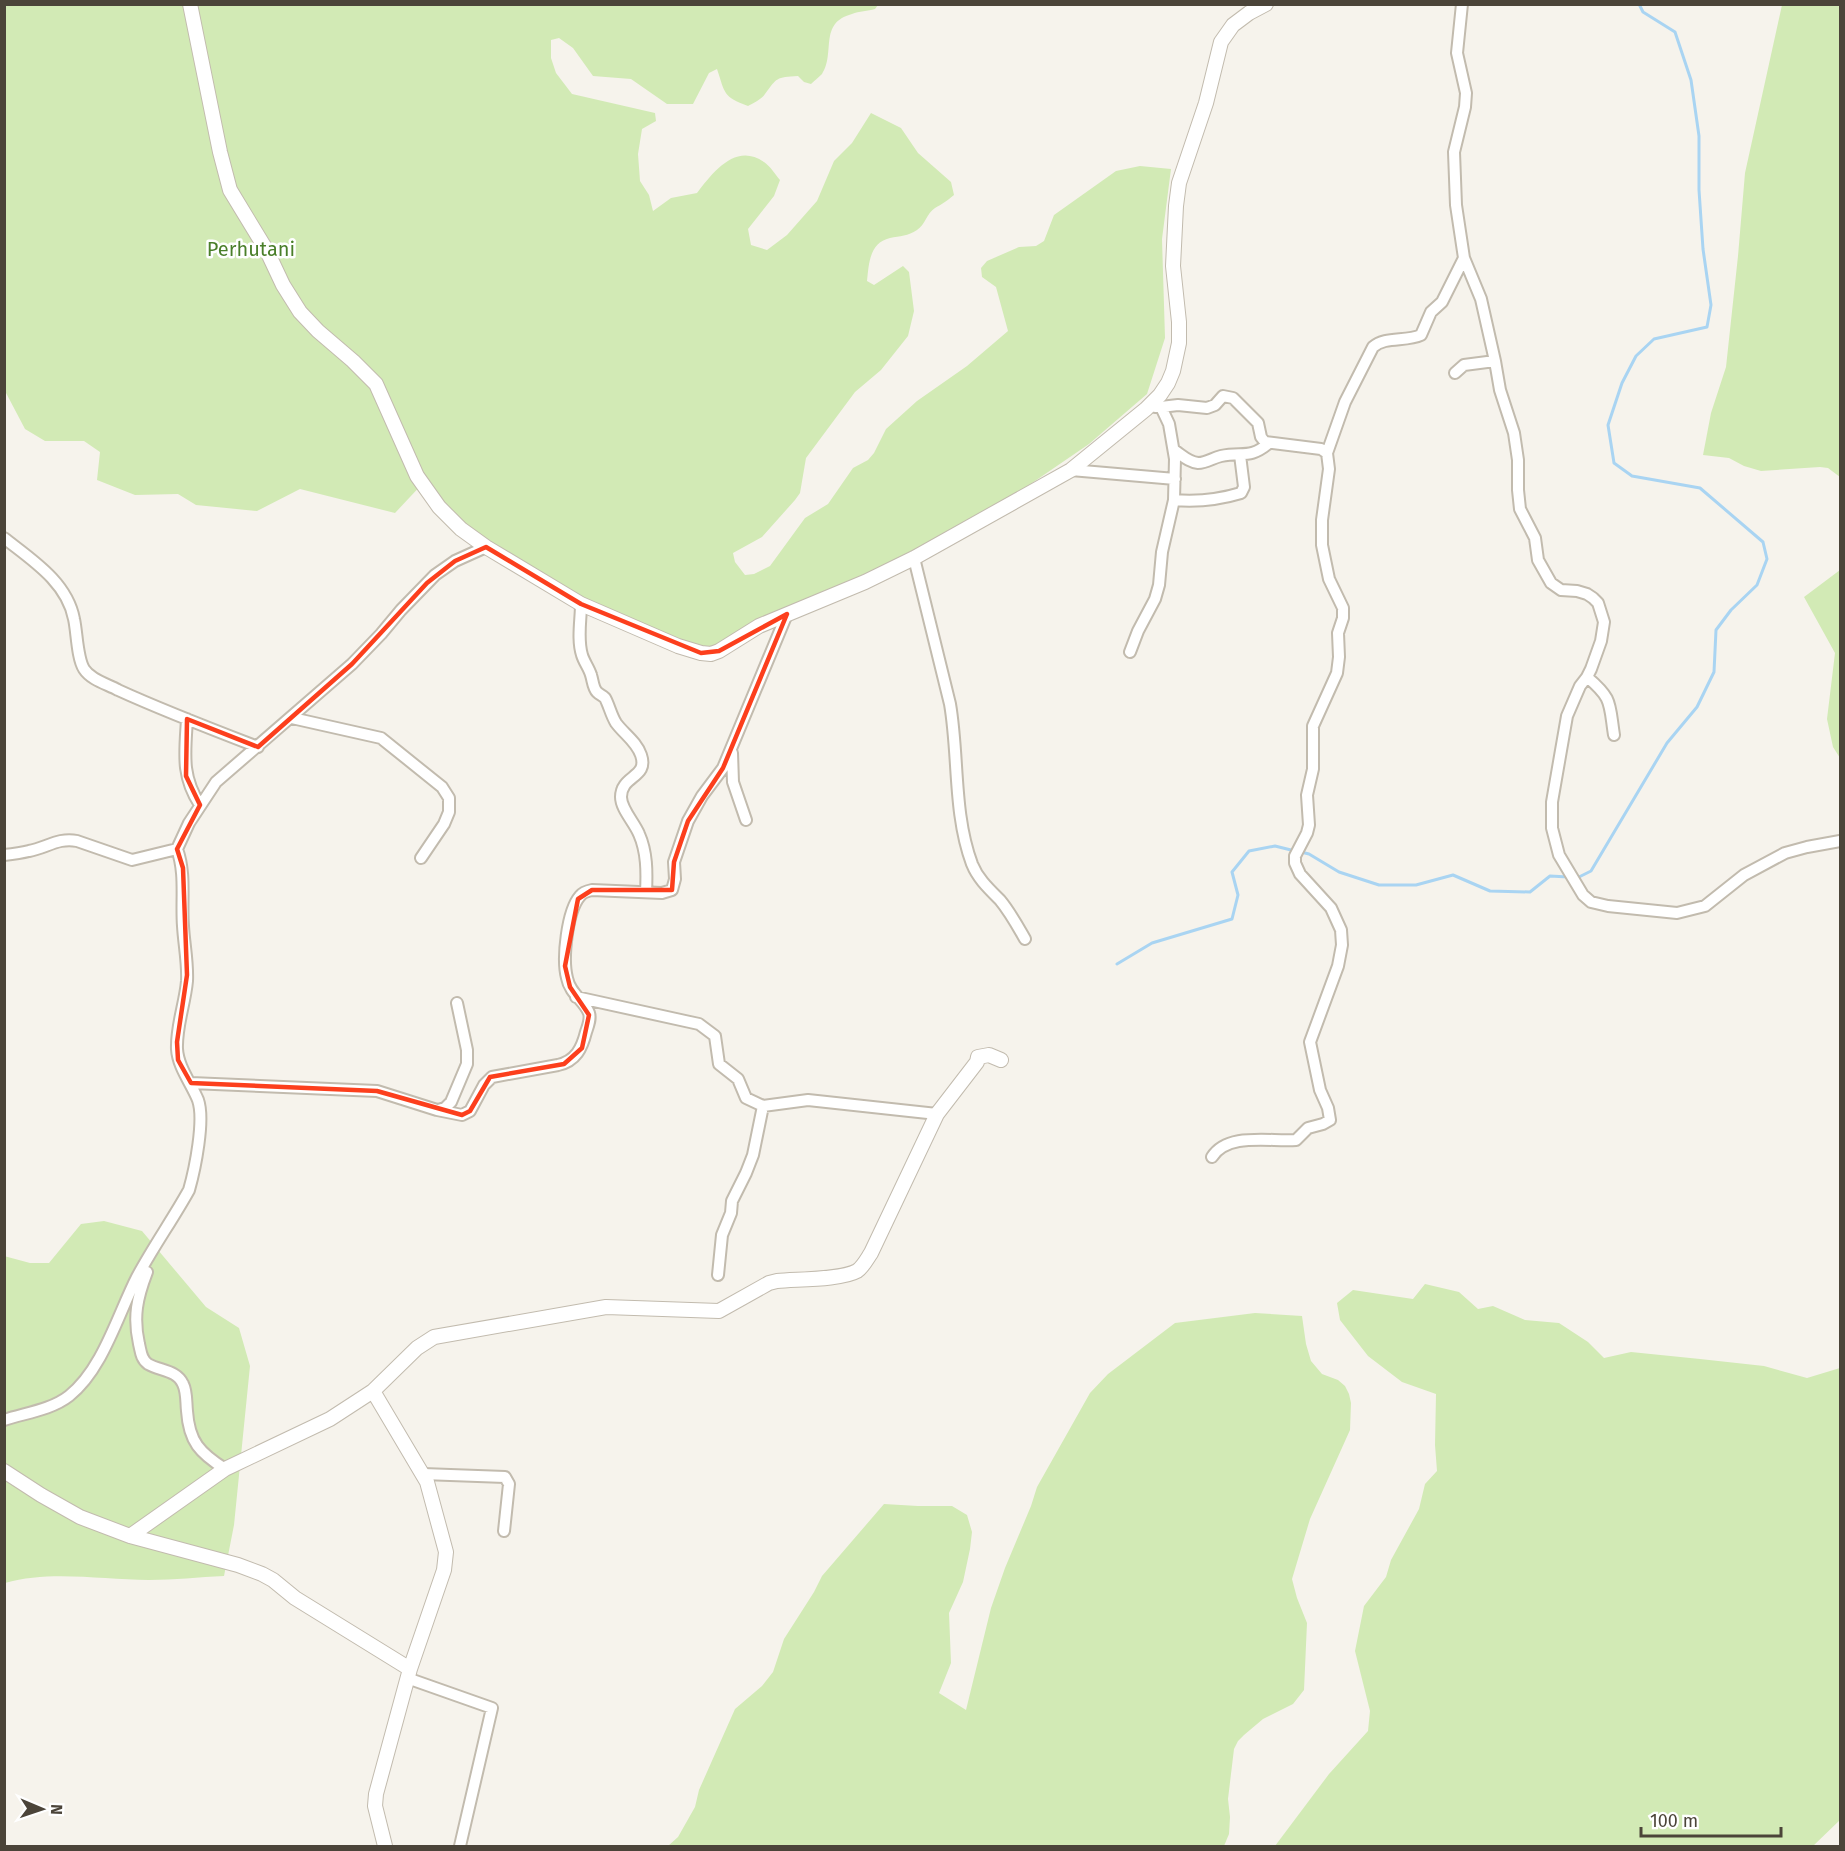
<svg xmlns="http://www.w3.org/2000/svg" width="1845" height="1851" viewBox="0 0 1845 1851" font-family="'Fira Sans',sans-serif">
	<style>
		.green { fill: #d2eab5 }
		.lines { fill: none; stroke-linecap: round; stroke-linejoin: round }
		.stream { stroke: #a9d4f2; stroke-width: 3 }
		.minor-casing { stroke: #c2bbae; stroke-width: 14 }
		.tertiary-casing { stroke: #c2bbae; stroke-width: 16 }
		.minor { stroke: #fff; stroke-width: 10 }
		.tertiary { stroke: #fff; stroke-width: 14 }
		.marked { fill: none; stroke: #fc3f1d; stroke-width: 4.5; stroke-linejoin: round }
		.labels { text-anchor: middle; stroke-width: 5; stroke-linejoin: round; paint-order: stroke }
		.park-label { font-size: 20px; fill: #4a7f2a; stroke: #fff }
	</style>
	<rect width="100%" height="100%" fill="#f6f3ec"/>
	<path class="green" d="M4,5H878L875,9C868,11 859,11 852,14C818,23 836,53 822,74C819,77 815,80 811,84L804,82L798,76C776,77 777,78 765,94C762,99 753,103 748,106C723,97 725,93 717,69L709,73L693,104H667L631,79L593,76L573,48L559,38L551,40V58L556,73L572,94L655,113L656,121L642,129L638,154L640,181L649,195L653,211L671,198L697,193C713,172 736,142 764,162C770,166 775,174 780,180L774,196L748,229L751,245L767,250L787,235L817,201L834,161L852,143L871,113L901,128L918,153L951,182L954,195C947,201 942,204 935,208C927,213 925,225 917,230C908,236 900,236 890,238C869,243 869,264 867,281L874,285L903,266L909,272L914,311L908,336L881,370L855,392L806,458L800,493L795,500L762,537L733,553L735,562L745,575L754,574L770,566L805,518L828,504L853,468L868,460L874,453L886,429L917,401L967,366L1008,331L996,287L982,277L981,268L987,261L1019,247L1036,246L1044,241L1054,215L1116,171L1140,166L1171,169L1162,239L1165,338L1147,394L1089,444L1016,494L920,550L706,649L616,615L530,568L454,518L425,481L395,513L300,489L257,511L196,505L178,494L135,495L97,480L100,452L84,441H45L25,429L5,391Z
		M1782,5H1840V477L1828,468L1820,467L1761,471L1744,466L1729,458L1703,455L1711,413L1726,367L1738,256L1745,173Z
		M1840,570V758L1833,747L1827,719L1835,653L1804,597Z
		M104,1221L142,1231L206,1307L239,1328L250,1366L234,1525L224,1576C199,1577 174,1580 149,1580C102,1580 51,1570 5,1583L4,1256L30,1263H49L81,1224Z
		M1425,1284L1459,1292L1478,1309L1493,1306L1525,1320L1559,1323L1588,1342L1604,1358L1631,1352L1700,1359L1764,1366L1807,1378L1840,1368V1820L1813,1846H1275L1329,1774L1368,1731L1370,1711L1355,1651L1364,1606L1386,1577L1391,1560L1419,1509L1425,1484L1437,1471L1435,1445L1436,1394L1402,1382L1368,1356L1340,1320L1337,1303L1353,1290L1413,1299Z
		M1255,1313L1302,1316L1306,1344L1311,1361L1322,1374L1338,1380L1345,1386L1349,1394L1351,1403L1350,1430L1310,1519L1292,1579L1297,1598L1307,1623L1304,1690L1293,1704L1263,1719L1244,1735L1238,1741L1234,1749L1228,1799L1230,1817L1229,1834L1224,1846H668L678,1837L695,1807L699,1790L735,1709L762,1686L773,1672L784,1639L814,1592L822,1576L884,1504L918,1506H952L967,1515L972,1532L970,1549L963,1582L949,1613L951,1663L939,1693L966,1710L991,1608L1005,1568L1031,1506L1037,1487L1090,1393L1108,1374L1175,1323Z"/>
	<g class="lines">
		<path class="stream" d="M1301,852L1309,854L1339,872L1379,885H1416L1453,875L1490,891L1530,892L1550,876L1568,877
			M1577,878L1591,871L1667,743L1697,707L1714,672L1716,630L1731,610L1757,585L1767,559L1763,542L1700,488L1632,476L1614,463L1608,425L1622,383L1636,356L1654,339L1707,327L1711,305L1703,249L1699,190V136L1691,80L1675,32L1643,12L1639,4
			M1117,964L1152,943L1232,919L1238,895L1232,872L1249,851L1275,846L1295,851"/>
		<defs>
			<path id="minor" d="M1462,4L1457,53L1466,93L1465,107L1454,152L1456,205L1464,258L1481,299L1495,361L1500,390L1514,433L1518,460V490L1520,509L1535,538L1538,560L1551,583L1561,590L1577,591L1587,594L1593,598L1598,603L1604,622L1601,641L1591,669L1587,677L1580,686L1567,716L1552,802V828L1559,855L1583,895L1591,902L1608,906L1677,913L1705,906L1744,875L1785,853L1807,847L1840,841
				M1455,373L1464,365L1495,361
				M1161,407L1178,405L1207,408L1215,405L1223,396L1233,398L1258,423L1261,437L1265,442L1321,449L1327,453L1329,469L1322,520V545L1329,579L1343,608V618L1338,633L1339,657L1337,673L1313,726V769L1307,795L1309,825L1307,833L1295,856V863L1300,874L1331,908L1341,930L1342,945L1338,966L1310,1042L1320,1090L1328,1108L1330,1120L1323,1124L1308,1128L1296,1140C1270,1142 1228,1132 1212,1157
				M1174,450C1182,455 1188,462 1198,463C1207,463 1212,458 1221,456C1242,451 1249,460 1269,443
				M1327,453L1345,402L1373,347C1385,336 1406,342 1421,335L1431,312L1442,302L1464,258
				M1071,470L1175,479
				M1174,500C1198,502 1218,500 1241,493L1244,487L1240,455
				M4,538C32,560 67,582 74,619C77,632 77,658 84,669C91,680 107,684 118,690C164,711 211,729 258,747
				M914,558L950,704C959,756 953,813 972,864C978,879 989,889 1000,900C1010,912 1017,925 1025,939
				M581,604C581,620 577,639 582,655C584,662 589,668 591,675C593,681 593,688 597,692C600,695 602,695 605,698C609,705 611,715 616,723C624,734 636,741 641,755C649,778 621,775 621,797C621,809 634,822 639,834C647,852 647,872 646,892
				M1130,652L1138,631L1155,599L1159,585L1162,552L1174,500L1175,459L1169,424L1161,407H1155
				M1587,677C1613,699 1609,703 1614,735
				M292,718L381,738L442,787L449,798V812L444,824L421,858
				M187,719C185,753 181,776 200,805
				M732,753L733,782L746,820
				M4,855C13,854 21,853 29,851C46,848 59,837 77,841L132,860L177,849
				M576,997L699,1024L715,1036L719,1064L738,1079L746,1098L763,1106L808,1100L937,1114
				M191,1083L377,1091L437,1110L462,1115L470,1111L484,1085L492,1077L558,1065C576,1061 582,1048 586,1032C588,1026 591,1019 589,1013C584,1000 570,994 567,978C562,959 567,911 580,896C583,892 587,891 592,890L662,893L672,890L675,879L674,862L688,821L702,796L723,768L787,614
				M438,1110L445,1108L451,1102L467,1064V1050L457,1003
				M147,1272C137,1298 133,1317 139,1344C141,1352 141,1359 148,1364C160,1371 177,1370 183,1384C187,1392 186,1402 187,1411C189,1442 200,1453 225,1469
				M718,1275L722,1235L731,1213L732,1201L746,1173L753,1155L763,1106
				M4,1420C25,1413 51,1410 69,1396C103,1369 118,1314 137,1277C153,1247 173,1219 189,1190C195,1169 205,1120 198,1100C191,1083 178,1067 177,1049C176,1026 185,1004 187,981C188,963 184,944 183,926C181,900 186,874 177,849L189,823L216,782L352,664L381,634L401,610L435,575L455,561L486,547
				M423,1474L505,1477L509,1484L504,1531
				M407,1678L492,1708L460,1846"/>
			<path id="tertiary" d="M190,4L220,152L230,190L267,251L283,285L300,312L318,331L353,361L376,384L417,476L439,507L461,529L486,547L581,604L678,646L701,653L711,654L719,651L759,626L865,582L914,558L1071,470L1146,409L1160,395L1168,383L1173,371L1179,343V322L1173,266L1176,206L1179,183L1206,103L1221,42L1233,25L1249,13L1266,4
				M4,1471L41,1495L80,1517L130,1536L238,1565L262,1574L273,1580L295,1598L410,1669
				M130,1536L225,1469L330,1419L373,1391
				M385,1846L375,1806L376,1794L410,1669L444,1570L446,1552L427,1482L373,1391L417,1348L434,1337L606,1307L719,1311L769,1283L777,1281C796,1279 841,1280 857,1271C863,1267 867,1259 871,1253L937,1114L977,1062L978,1057L989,1055L1001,1060"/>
		</defs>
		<use href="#minor" class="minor-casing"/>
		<use href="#tertiary" class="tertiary-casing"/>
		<use href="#minor" class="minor"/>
		<use href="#tertiary" class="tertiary"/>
	</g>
	<path class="marked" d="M486,547L581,604L701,653L719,651L787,614L723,768L688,821L674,862L672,890H592L578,899L565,966L570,987L589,1015L582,1048L564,1064L490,1077L470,1111L462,1115L377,1091L191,1083L178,1060L177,1042L187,975L183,868L177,849L200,805L186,776L187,719L258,747L352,664L427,583L455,561Z"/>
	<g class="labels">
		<g class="park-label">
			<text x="251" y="256">Perhutani</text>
		</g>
	</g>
	<rect width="1845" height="1851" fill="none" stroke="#4b4439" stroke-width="12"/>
	<g transform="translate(42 1809) rotate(92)" stroke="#ffffff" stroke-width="4.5" paint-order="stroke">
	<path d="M0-4.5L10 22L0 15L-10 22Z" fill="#4b4439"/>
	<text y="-9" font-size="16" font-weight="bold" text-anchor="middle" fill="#4b4439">N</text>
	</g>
	<path d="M1641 1827v9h140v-9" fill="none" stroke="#4b4439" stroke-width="3"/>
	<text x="1650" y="1827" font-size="18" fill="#4b4439" stroke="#ffffff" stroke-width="4.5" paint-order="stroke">100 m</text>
</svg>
